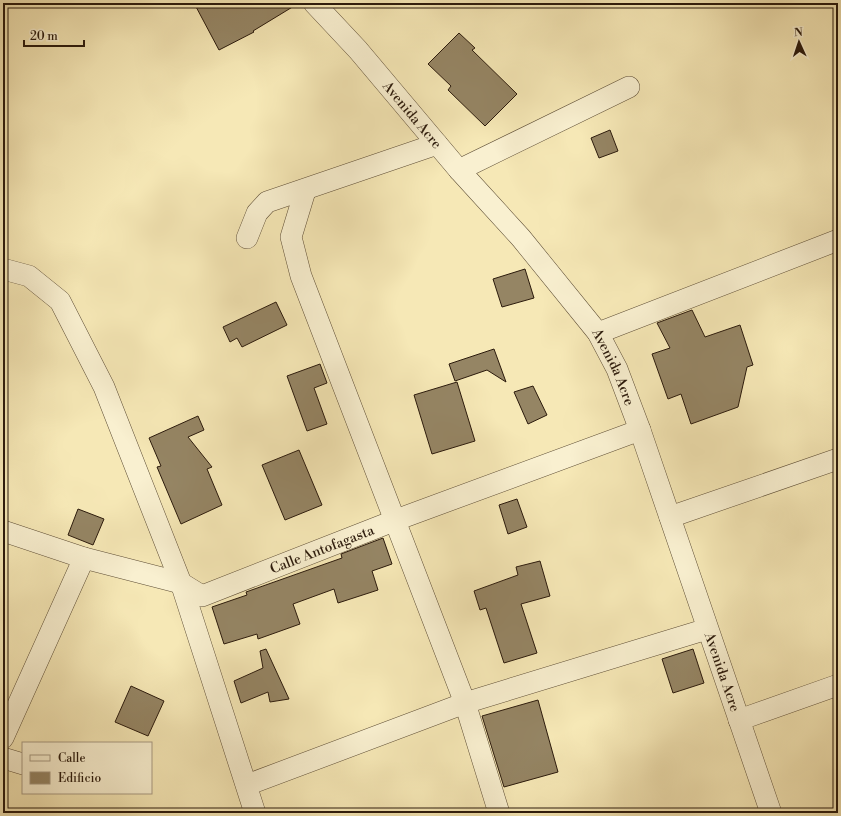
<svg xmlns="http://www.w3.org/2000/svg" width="841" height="816" viewBox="0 0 841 816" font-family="'Libre Bodoni',serif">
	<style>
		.building { fill: #958564; stroke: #2b1a0c }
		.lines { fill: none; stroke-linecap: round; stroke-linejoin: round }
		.minor-casing { stroke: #5e4e36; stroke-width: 22 }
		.minor { stroke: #f9f0d0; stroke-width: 21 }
		.labels { text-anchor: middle; stroke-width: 3; stroke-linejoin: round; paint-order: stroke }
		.street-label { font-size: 14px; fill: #2b1a0c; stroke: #f9f0d0 }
	</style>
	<rect width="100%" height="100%" fill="#f6e8b6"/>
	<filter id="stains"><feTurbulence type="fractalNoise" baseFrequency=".005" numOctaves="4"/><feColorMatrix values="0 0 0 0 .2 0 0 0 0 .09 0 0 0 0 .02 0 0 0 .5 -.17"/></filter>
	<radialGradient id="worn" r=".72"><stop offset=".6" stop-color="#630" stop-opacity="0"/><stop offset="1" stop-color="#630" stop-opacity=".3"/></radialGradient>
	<path class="building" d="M194,3H299L253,31L254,32L219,50Z
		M459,33L475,48L472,50L517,94L485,126L448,90L451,86L428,64Z
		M610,130L618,151L599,158L591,138Z
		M525,269L534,298L502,307L493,279Z
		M276,302L287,325L242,347L237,338L230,342L223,327Z
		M692,310L705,337L740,325L753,365L747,367L738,407L691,424L681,394L668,399L652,354L670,348L657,323Z
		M494,349L506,382L487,370L455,381L449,364Z
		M320,364L327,383L314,388L327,424L307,431L287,376Z
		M457,382L475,441L432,454L414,395Z
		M533,386L547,415L528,424L514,392Z
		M198,416L204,430L188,437L212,467L207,469L222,505L181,524L157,467L161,466L149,438Z
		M299,450L322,505L285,520L262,465Z
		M517,499L527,527L508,534L499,505Z
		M78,509L104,519L93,545L68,535Z
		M383,538L392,564L372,571L378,590L338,603L334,589L293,604L300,624L258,639L257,634L224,644L212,607L247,595L246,592L342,558L341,554Z
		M540,561L550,596L521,604L537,653L504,663L486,608L480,610L474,591L518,575L516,567Z
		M266,649L289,699L270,702L268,692L241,703L234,681L263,668L260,651Z
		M693,649L704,683L673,693L662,659Z
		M131,686L164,701L148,736L115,722Z
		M538,700L558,772L504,787L482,716Z"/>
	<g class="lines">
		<defs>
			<g id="minor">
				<path id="s1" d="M314,3L358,50L459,170L521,238L598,333L617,369L640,430L771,813"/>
				<path d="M459,170L629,87"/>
				<path d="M305,191L291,237L301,276L465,703L499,813"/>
				<path d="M247,238L257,213L267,202L437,144"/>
				<path d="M3,269L29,276L60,301L104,387L181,583L255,813"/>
				<path d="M598,333L838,240"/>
				<path d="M670,517L838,459"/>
				<path id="s2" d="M3,531L84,558L181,583L202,596L396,520L640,430"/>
				<path d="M739,720L838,685"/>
				<path d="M3,738L84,558"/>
				<path d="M3,758L23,764"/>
				<path d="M247,785L465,703L707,629"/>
			</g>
		</defs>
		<use href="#minor" class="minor-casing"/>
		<use href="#minor" class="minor"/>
	</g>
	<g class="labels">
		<g class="street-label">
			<text dy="5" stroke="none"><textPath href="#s1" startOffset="149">Avenida Acre</textPath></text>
			<text dy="5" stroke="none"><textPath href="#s1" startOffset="473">Avenida Acre</textPath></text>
			<text dy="5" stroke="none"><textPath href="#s2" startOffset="339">Calle Antofagasta</textPath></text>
			<text dy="5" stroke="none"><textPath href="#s1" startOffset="797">Avenida Acre</textPath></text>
		</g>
	</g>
	<rect width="841" height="816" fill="none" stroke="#f6e8b6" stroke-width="16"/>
	<rect x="4" y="4" width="833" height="808" fill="none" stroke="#2b1a0c" stroke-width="2"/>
	<rect x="8" y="8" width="825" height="800" fill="none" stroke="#2b1a0c"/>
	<rect x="22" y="742" width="130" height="52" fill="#f9f0d0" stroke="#a79a82"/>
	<rect x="30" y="755" width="20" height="6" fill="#f9f0d0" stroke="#a79a82"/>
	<text x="58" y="762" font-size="12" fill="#2b1a0c">Calle</text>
	<rect x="30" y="772" width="20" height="12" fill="#958564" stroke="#a79a82"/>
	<text x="58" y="782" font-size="12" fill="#2b1a0c">Edificio</text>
	<g transform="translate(799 42) rotate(357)" stroke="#f9f0d0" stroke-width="3" paint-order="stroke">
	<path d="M0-3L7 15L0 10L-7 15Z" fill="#2b1a0c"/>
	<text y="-6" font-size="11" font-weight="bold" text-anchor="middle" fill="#2b1a0c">N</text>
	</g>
	<path d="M24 40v6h60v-6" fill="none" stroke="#2b1a0c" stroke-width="2"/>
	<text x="30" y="40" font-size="12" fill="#2b1a0c" stroke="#f9f0d0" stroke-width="3" paint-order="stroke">20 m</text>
	<rect width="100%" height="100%" filter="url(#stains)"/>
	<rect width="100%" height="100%" fill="url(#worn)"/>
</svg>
